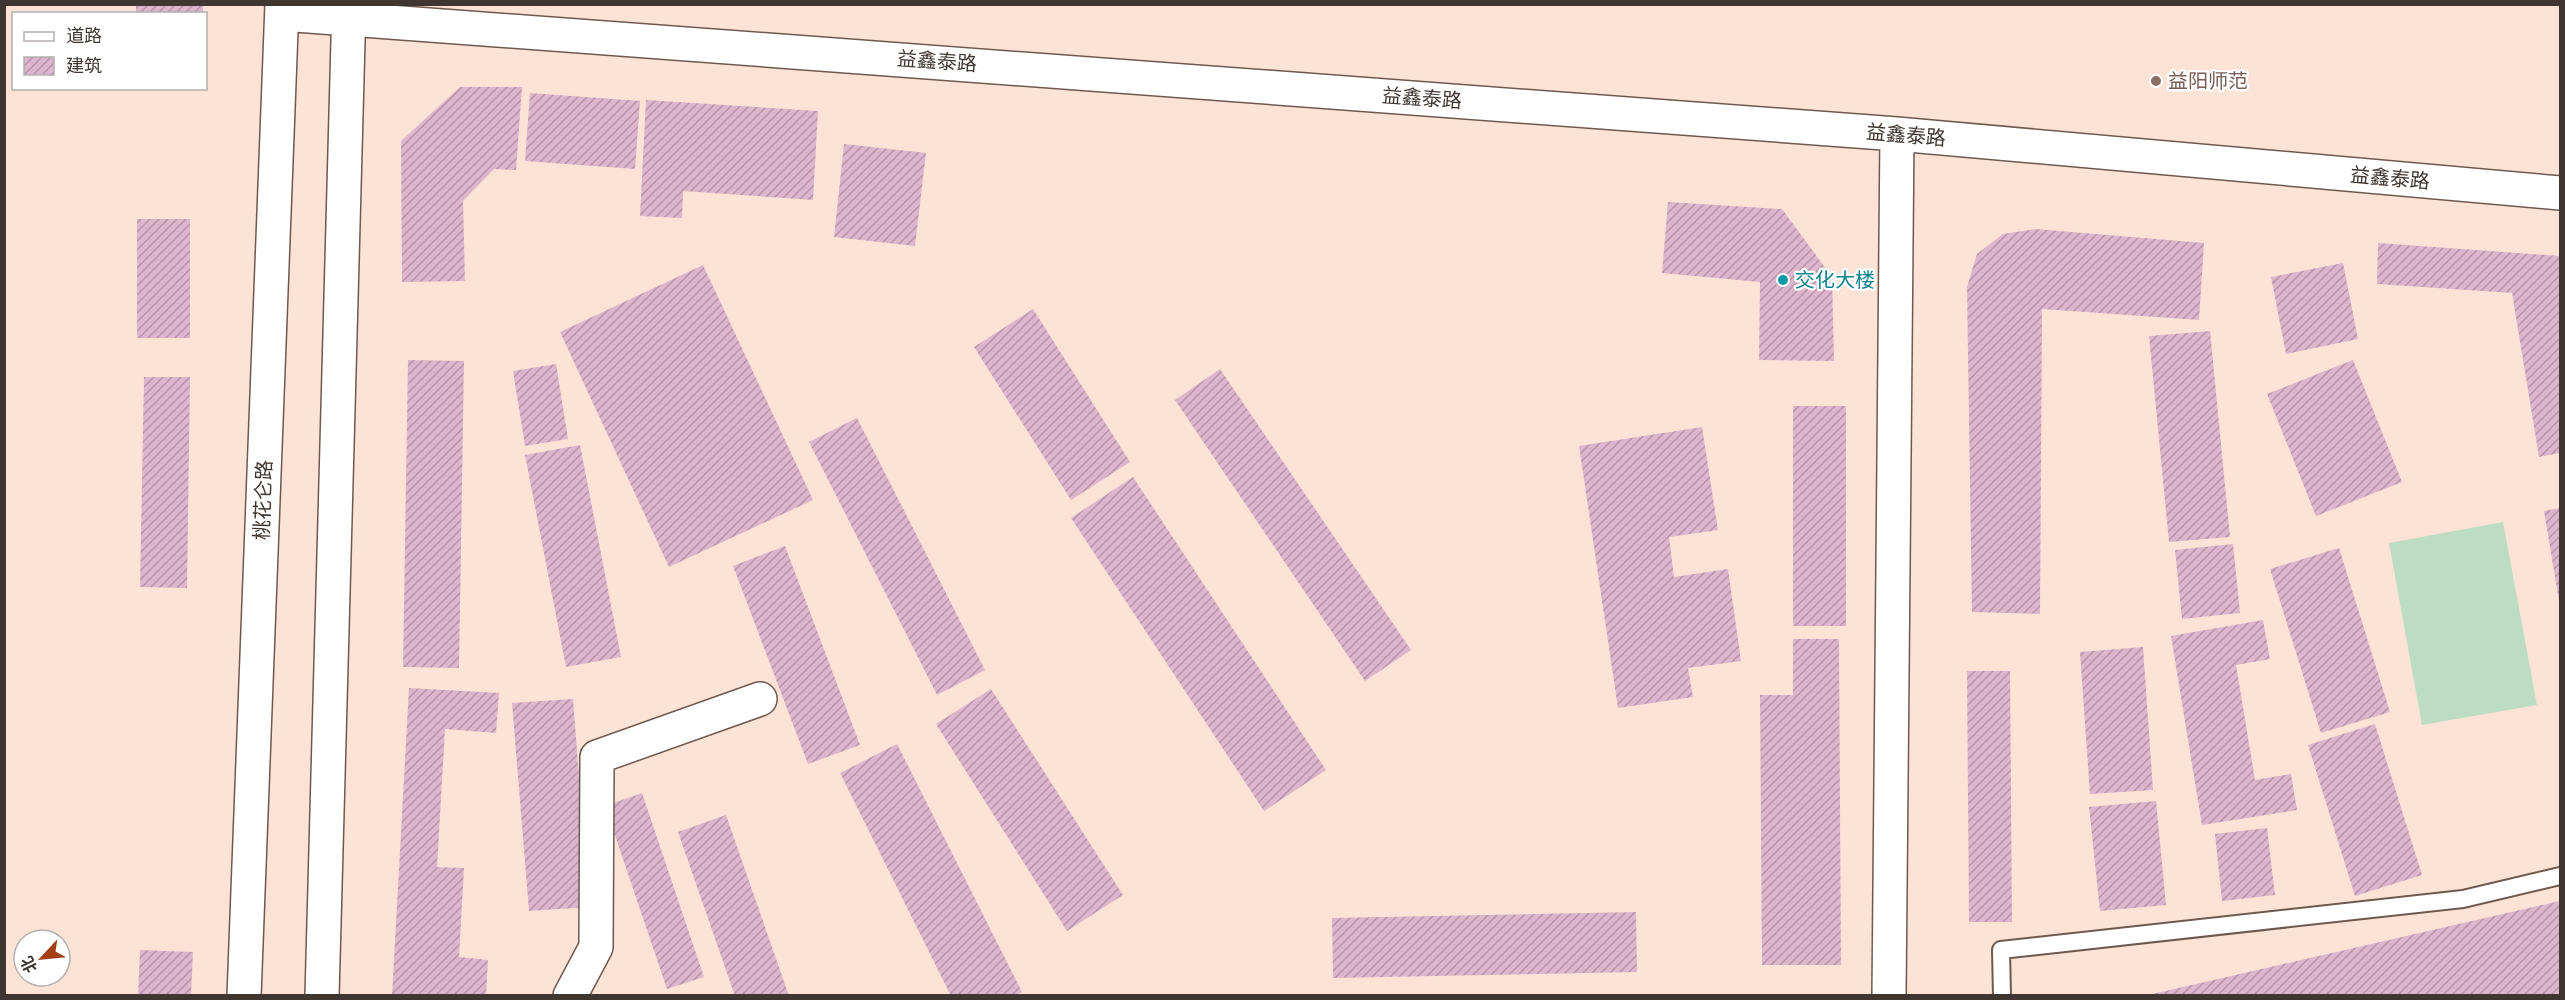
<svg xmlns="http://www.w3.org/2000/svg" width="2565" height="1000" viewBox="0 0 2565 1000" font-family="Spectral,'Noto Sans SC',serif">
	<style>
		.garden { fill: #bdddc2 }
		.building { fill: url(#building-hatch) }
		.lines { fill: none; stroke-linecap: round; stroke-linejoin: round }
		.lane-casing { stroke: #6f594e; stroke-width: 20 }
		.street-casing { stroke: #6f594e; stroke-width: 36 }
		.secondary-casing { stroke: #6f594e; stroke-width: 36 }
		.lane { stroke: #fff; stroke-width: 16 }
		.street { stroke: #fff; stroke-width: 33 }
		.secondary { stroke: #fff; stroke-width: 33 }
		.education-dot { fill: #8d6e63; stroke: #fff; stroke-width: 2 }
		.culture-dot { fill: #0f9aa8; stroke: #fff; stroke-width: 2 }
		.labels { text-anchor: middle; stroke-width: 4.5; stroke-linejoin: round; paint-order: stroke }
		.street-label { font-size: 20px; fill: #403631; stroke: #fff }
		.education-label { font-size: 20px; fill: #785e54; stroke: #fff; text-anchor: start }
		.culture-label { font-size: 20px; fill: #0d838f; stroke: #fff; text-anchor: start }
	</style>
	<defs>
		<pattern id="building-hatch" width="6" height="6" patternUnits="userSpaceOnUse" patternTransform="scale(1.5)"><rect width="6" height="6" fill="#ddb5ce"/><path d="M-1 1l2-2M0 6l6-6M5 7l2-2" fill="none" stroke="#b594a8"/></pattern>
	</defs>
	<rect width="100%" height="100%" fill="#fde3d6"/>
	<path class="garden" d="M2503,522L2537,705L2422,725L2389,543Z"/>
	<path class="building" d="M136,4H203V14H136Z
		M460,87H522L516,170L494,169L463,201L465,281L402,282L401,141Z
		M530,93L640,101L635,169L525,161Z
		M646,100L818,111L813,200L683,191L682,218L640,216Z
		M844,144L926,153L915,246L834,237Z
		M1668,202L1782,209L1832,277L1834,361L1759,360L1760,282L1662,273Z
		M137,219H190V338H137Z
		M2035,229L2204,243L2199,320L2042,309L2040,614L1972,612L1967,287L1977,254L2003,234Z
		M2378,243L2560,256V453L2539,457L2512,293L2377,284Z
		M2343,263L2358,339L2286,354L2271,277Z
		M703,265L813,500L669,567L560,332Z
		M1033,309L1130,462L1071,500L974,347Z
		M2210,331L2230,537L2169,542L2149,336Z
		M408,360L464,361L459,668L403,667Z
		M2353,360L2402,482L2316,516L2267,394Z
		M556,364L568,439L525,446L513,371Z
		M1220,369L1411,650L1365,681L1175,400Z
		M144,377H190L187,588L140,587Z
		M1793,406H1846V626H1793Z
		M857,418L985,670L937,695L809,442Z
		M1702,427L1718,530L1669,537L1674,577L1728,569L1741,661L1688,668L1693,697L1618,708L1579,446Z
		M580,445L621,657L566,667L525,455Z
		M1133,477L1326,770L1264,811L1071,518Z
		M2560,508V601H2559L2544,511Z
		M2233,544L2240,613L2182,619L2175,550Z
		M785,546L860,745L808,764L733,566Z
		M2339,548L2390,712L2321,733L2270,569Z
		M2263,620L2270,659L2236,665L2255,780L2291,774L2297,810L2202,825L2171,636Z
		M1793,639H1839L1841,965H1762L1760,695H1793Z
		M2143,647L2153,790L2090,794L2080,652Z
		M1967,671H2010L2012,922H1969Z
		M409,688L499,693L496,733L445,729L437,867L464,868L459,957L488,960L486,996H392Z
		M991,689L1123,895L1067,931L936,724Z
		M573,699L589,907L529,911L512,703Z
		M2375,724L2422,875L2355,896L2308,745Z
		M897,744L1022,992L1014,996H951L840,773Z
		M642,793L704,977L667,989L605,806Z
		M2156,801L2166,905L2100,911L2089,807Z
		M726,815L789,996H735L678,832Z
		M2267,828L2275,895L2222,901L2215,834Z
		M2560,901V996H2148V995Z
		M1636,912L1637,972L1333,978L1332,918Z
		M140,950L193,952L191,996H138Z"/>
	<g class="lines">
		<defs>
			<path id="lane" d="M2002,996L2001,950L2463,899L2560,876"/>
			<path id="street" d="M570,996L596,947L597,757L760,699"/>
			<path id="secondary" d="M282,14L1897,134L2560,193
				M244,996L282,4
				M322,996L349,4
				M1889,996L1897,134"/>
		</defs>
		<use href="#lane" class="lane-casing"/>
		<use href="#street" class="street-casing"/>
		<use href="#secondary" class="secondary-casing"/>
		<use href="#lane" class="lane"/>
		<use href="#street" class="street"/>
		<use href="#secondary" class="secondary"/>
	</g>
	<circle class="education-dot" cx="2156" cy="81" r="6"/>
	<circle class="culture-dot" cx="1783" cy="280" r="6"/>
	<g class="labels">
		<g class="street-label">
			<text transform="translate(937 61) rotate(4)" y="7">益鑫泰路</text>
			<text transform="translate(1422 98) rotate(4)" y="7">益鑫泰路</text>
			<text transform="translate(1906 135) rotate(5)" y="7">益鑫泰路</text>
			<text transform="translate(2390 178) rotate(5)" y="7">益鑫泰路</text>
			<text transform="translate(263 500) rotate(-88)" y="7">桃花仑路</text>
		</g>
		<g class="education-label">
			<text x="2168" y="88">益阳师范</text>
		</g>
		<g class="culture-label">
			<text x="1795" y="287">交化大楼</text>
		</g>
	</g>
	<rect width="2565" height="1000" fill="none" stroke="#403631" stroke-width="12"/>
	<rect x="12" y="12" width="195" height="78" fill="#ffffff" stroke="#b3afad" stroke-width="1.5"/>
	<rect x="24" y="32" width="30" height="9" fill="#ffffff" stroke="#b3afad" stroke-width="1.5"/>
	<text x="66" y="42" font-size="18" fill="#403631">道路</text>
	<rect x="24" y="57" width="30" height="18" fill="url(#building-hatch)" stroke="#b3afad" stroke-width="1.5"/>
	<text x="66" y="72" font-size="18" fill="#403631">建筑</text>
	<g transform="translate(42 958) rotate(244)"><circle r="28" fill="#ffffff" stroke="#b3afad" stroke-width="1.5"/>
	<path d="M0-4.5L10 22L0 15L-10 22Z" fill="#a33e15"/>
	<text y="-9" font-size="16" font-weight="bold" text-anchor="middle" fill="#403631">北</text>
	</g>
</svg>
